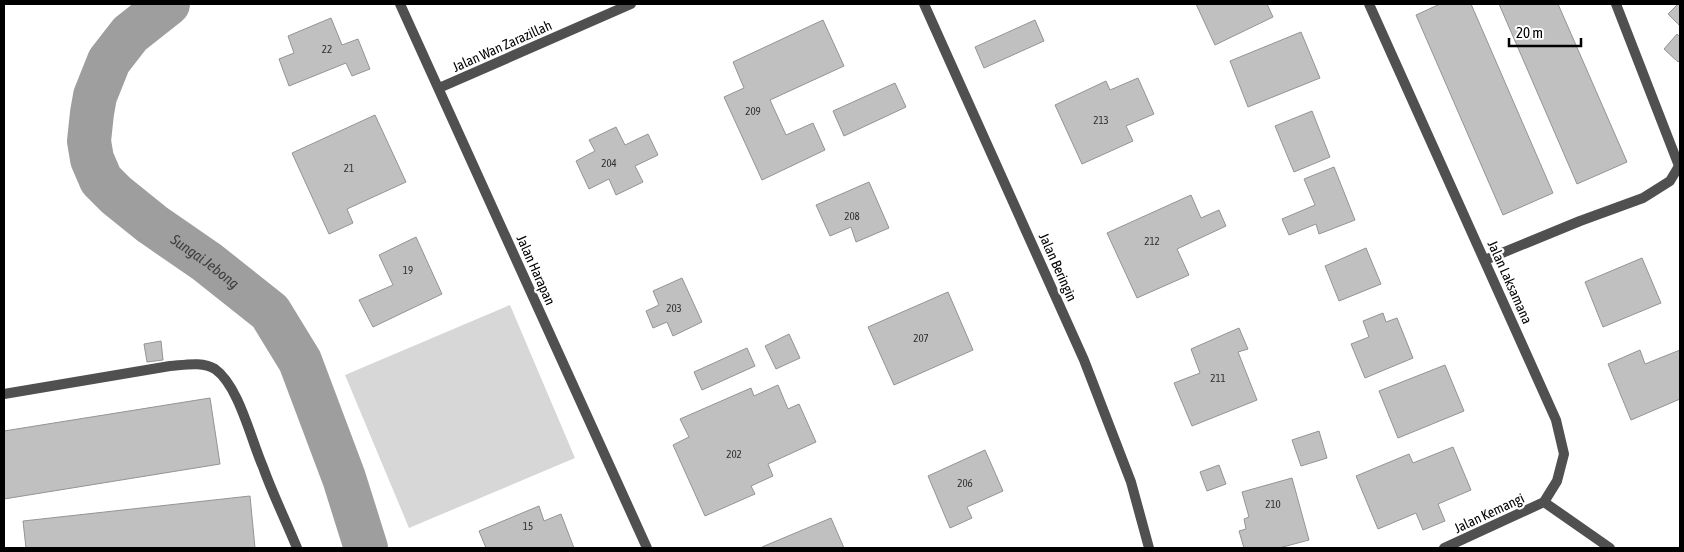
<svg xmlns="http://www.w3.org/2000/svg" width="1684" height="552" viewBox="0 0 1684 552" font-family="'Asap Condensed',sans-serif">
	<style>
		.green { fill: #d7d7d7 }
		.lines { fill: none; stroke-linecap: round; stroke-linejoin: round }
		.river { stroke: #9e9e9e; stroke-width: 44 }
		.building { fill: #c0c0c0; stroke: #949494 }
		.street { stroke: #505050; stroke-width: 10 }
		.labels { text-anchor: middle; stroke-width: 4.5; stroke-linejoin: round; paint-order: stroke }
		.number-label { font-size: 11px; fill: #303030 }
		.street-label { font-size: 14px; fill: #000; stroke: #fff }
		.water-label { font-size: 15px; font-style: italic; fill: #3f3f3f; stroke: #fff }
	</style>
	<rect width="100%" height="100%" fill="#fff"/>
	<path class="green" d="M510,305L575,458L409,528L345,375Z"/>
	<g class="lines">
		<path class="river" id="s1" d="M168,4L130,34L109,61L95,96L92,113L89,141L92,159L101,180L116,195L152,224L207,262L270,312L300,361L344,478L366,548"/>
	</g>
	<path class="building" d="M1196,4H1267L1273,17L1215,45Z
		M1440,4H1471L1553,193L1503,215L1416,15Z
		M1499,4H1558L1627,162L1577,184Z
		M1678,4H1680V26L1668,14Z
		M331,18L342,45L358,39L370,69L352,76L346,63L289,86L279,59L294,53L288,36Z
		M823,20L844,66L770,100L786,135L813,123L825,150L762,180L724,97L744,88L733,62Z
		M1035,20L1044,41L984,68L975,47Z
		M1301,32L1320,78L1248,107L1230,61Z
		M1677,34L1680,37V60L1678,62L1664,49Z
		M1138,78L1154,114L1126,126L1133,141L1082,164L1055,105L1106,81L1110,90Z
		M895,83L906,107L844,136L833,111Z
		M1312,111L1330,157L1294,172L1275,126Z
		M375,115L406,182L347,209L353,223L329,234L292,153Z
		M616,127L625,145L648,134L658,155L635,166L643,182L616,195L609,179L589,189L576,161L595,151L589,140Z
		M1334,167L1355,220L1319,234L1316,224L1289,235L1282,219L1315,205L1304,179Z
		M869,182L889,228L856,242L851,227L830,236L816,205Z
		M1191,195L1201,218L1219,210L1226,226L1177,249L1189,275L1137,298L1107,233Z
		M416,237L442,294L373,327L359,300L393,285L379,255Z
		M1366,248L1381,284L1339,301L1325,266Z
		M1642,258L1661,303L1603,327L1585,282Z
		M682,278L702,322L673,336L667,322L653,328L646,311L659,305L653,291Z
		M948,292L973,350L894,385L868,327Z
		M1383,313L1386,322L1397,318L1413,358L1365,378L1351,344L1369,337L1363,321Z
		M1239,328L1248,349L1238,352L1257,400L1192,426L1174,383L1200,373L1191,349Z
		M789,334L800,358L776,369L765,346Z
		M161,341L163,360L147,362L144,344Z
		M747,348L755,366L702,390L694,372Z
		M1640,350L1645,364L1680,350V399L1631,420L1608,364Z
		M1445,365L1464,411L1398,438L1379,391Z
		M778,385L788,409L799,404L816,442L768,464L773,476L751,486L755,494L705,516L673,445L689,437L680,419L751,388L754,396Z
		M210,398L220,464L4,499V431Z
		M1319,431L1327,458L1301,466L1292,440Z
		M1453,447L1471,490L1438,504L1445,521L1423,530L1416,513L1378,529L1356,476L1409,454L1413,463Z
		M985,450L1003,491L967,507L972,518L950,528L928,476Z
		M1219,465L1226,484L1207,491L1200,472Z
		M1292,478L1309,540L1279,548H1244L1239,531L1246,529L1244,519L1249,517L1242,492Z
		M250,496L255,548H26L23,521Z
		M539,506L544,521L561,514L574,548H486L479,531Z
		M831,518L844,548H763L762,547Z"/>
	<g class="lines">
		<path class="street" d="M400,4L647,548
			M924,4L1084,360L1131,482L1149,548
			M1369,4L1556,420L1564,454L1557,481L1544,502L1610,548
			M1616,4L1679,166
			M439,88L631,4
			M1485,260L1580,221L1643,198L1670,181L1679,166
			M4,394L170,366C184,365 203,361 215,369C239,386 251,440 263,467C273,495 286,521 297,548
			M1444,548L1544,502"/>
	</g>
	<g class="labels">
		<g class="number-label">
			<text x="327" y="53">22</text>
			<text x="753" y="115">209</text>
			<text x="1101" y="124">213</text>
			<text x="609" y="167">204</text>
			<text x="349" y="172">21</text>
			<text x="852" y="220">208</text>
			<text x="1152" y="245">212</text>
			<text x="408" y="274">19</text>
			<text x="674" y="312">203</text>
			<text x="921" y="342">207</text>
			<text x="1218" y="382">211</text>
			<text x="734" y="458">202</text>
			<text x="965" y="487">206</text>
			<text x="1273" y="508">210</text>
			<text x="528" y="530">15</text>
		</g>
		<g class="street-label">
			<text transform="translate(502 46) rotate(-24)" y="5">Jalan Wan Zarazillah</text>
			<text transform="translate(1058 267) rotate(66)" y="5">Jalan Beringin</text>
			<text transform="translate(536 270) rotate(66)" y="5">Jalan Harapan</text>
			<text transform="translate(1510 282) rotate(66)" y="5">Jalan Laksamana</text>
			<text transform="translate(1489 513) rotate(-25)" y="5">Jalan Kemangi</text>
		</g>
		<g class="water-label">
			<text dy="5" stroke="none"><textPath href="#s1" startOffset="339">Sungai Jebong</textPath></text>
		</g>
	</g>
	<rect width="1684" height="552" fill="none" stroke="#000000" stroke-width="10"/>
	<path d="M1509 38v8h72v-8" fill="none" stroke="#000000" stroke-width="2.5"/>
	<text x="1516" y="38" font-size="15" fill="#000000" stroke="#ffffff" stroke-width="4" paint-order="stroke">20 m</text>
</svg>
